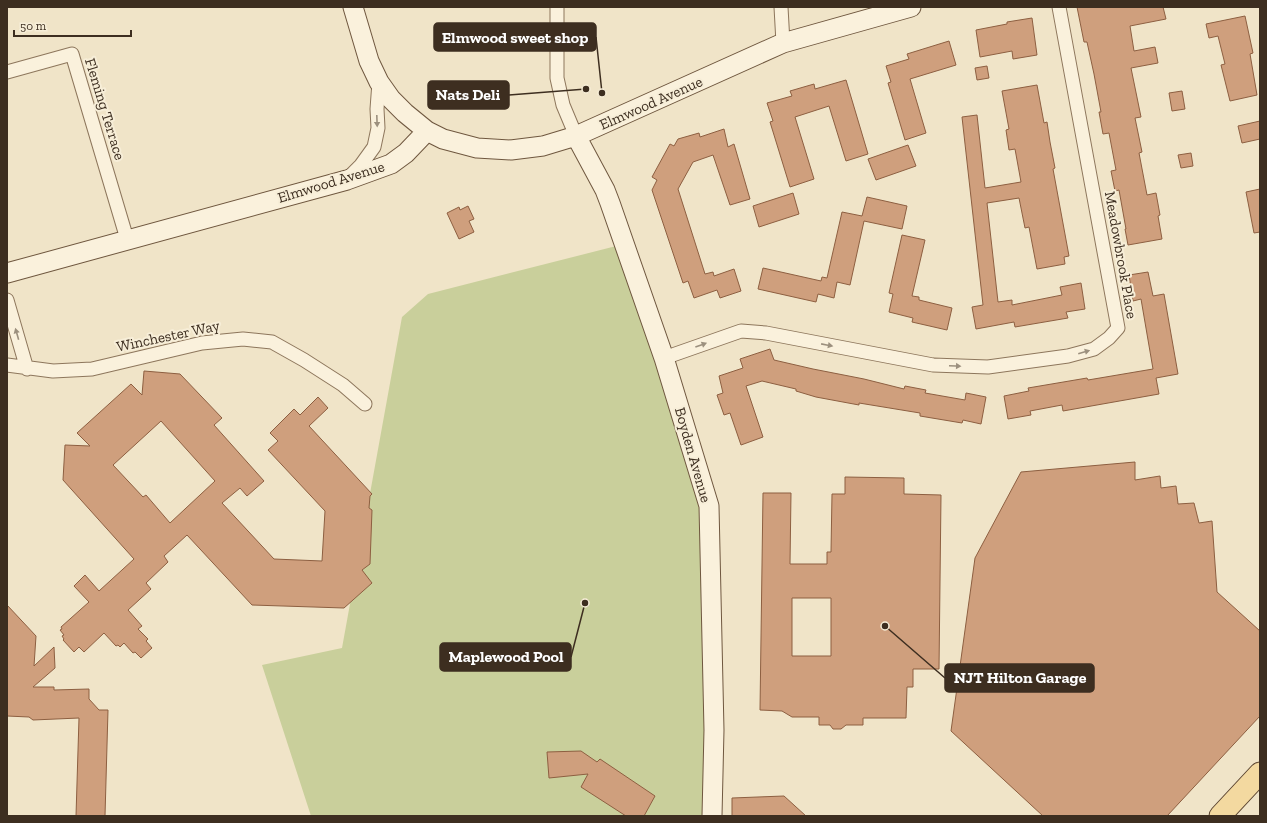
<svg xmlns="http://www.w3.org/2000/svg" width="1267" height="823" viewBox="0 0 1267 823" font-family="'Zilla Slab',serif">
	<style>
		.green { fill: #c9cf9b }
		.building { fill: #cf9f7d; stroke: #8d5f41; fill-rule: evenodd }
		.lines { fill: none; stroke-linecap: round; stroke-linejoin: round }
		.street-casing { stroke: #8d765c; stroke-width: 15 }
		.secondary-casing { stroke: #6f573f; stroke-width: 21 }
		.primary-casing { stroke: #5b4430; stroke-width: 23 }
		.street { stroke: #faf1dc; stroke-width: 13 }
		.secondary { stroke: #faf1dc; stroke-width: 19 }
		.primary { stroke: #f3d9a0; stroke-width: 21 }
		.oneway { fill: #9c907e }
		.labels { text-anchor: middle; stroke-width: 4; stroke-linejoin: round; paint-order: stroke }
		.street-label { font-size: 15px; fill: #3d2e20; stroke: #f7eed8 }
		.leader { fill: none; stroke: #3d2e20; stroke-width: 1.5 }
		.callout-dot { fill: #3d2e20; stroke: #f7eed8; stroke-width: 1.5 }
		.callout { fill: #3d2e20; stroke: #3d2e20; stroke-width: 1.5 }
		.callout-label { font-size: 16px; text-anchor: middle; font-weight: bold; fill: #fff }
	</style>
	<rect width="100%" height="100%" fill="#f0e4c8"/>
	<path class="green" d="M628,243L699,466L707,816H311L262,665L342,648L402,317L428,294Z"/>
	<path class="building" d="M1077,7H1163L1166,19L1130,26L1134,51L1155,47L1158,63L1131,68L1141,117L1135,118L1142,152L1139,153L1147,195L1156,193L1160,215L1158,216L1162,239L1128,245L1125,229H1126L1119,190L1115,191L1111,171L1116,170L1109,133L1103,134L1099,112H1101L1094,74L1087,42H1084Z
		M1245,16L1253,53L1250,54L1257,95L1230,101L1221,65L1225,64L1218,36L1209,38L1206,24Z
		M1032,18L1037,55L1013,59L1012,51L980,57L976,30L1007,24V22Z
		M949,41L956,65L910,79L926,133L905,140L888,83L891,82L886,66L909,59L907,54Z
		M987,66L989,78L977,80L975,68Z
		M846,80L868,154L846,161L829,106L795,117L814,179L790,187L770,122L773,121L767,103L792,96L790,91L814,84L815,89Z
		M1037,85L1044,123L1047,122L1050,142L1055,168L1053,169L1069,256L1064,257L1065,264L1037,269L1029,227L1025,228L1019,198L987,203L998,302L1012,300V305L1062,295L1060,287L1081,283L1085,309L1066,312L1068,318L1015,327L1014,322L976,329L972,307L983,305L962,117L977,115L985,188L1021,182L1015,149L1009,150L1006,130L1009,129L1002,91Z
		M1182,91L1185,109L1172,111L1169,93Z
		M1260,121V139L1242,143L1238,126Z
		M724,129L728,147L734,144L750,199L730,205L713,155L693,162L678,189L705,274L713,272L714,276L734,269L741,291L720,298L717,290L694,298L688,281L683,283L652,190L657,180L652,177L670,144L674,146L678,139L699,133L700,137Z
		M908,145L916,166L876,180L868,159Z
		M1191,153L1193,166L1181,168L1178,155Z
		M1260,189V232L1254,233L1246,192Z
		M793,193L799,214L759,227L753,206Z
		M867,197L907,206L902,229L864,221L850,285L837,282L834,298L818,294L816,302L758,289L763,268L821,281L822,277L827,278L842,212L862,216Z
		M468,206L474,219L469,221L474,232L459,239L447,213L459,207L460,210Z
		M902,235L925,240L912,296L919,297V300L952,308L947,330L912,322L913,318L889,312L893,294L889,293Z
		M1148,272L1153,296L1164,294L1178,374L1156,378L1159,394L1063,411L1062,405L1030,411L1031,415L1008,419L1004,396L1029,391L1028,388L1087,378L1088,380L1153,369L1141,299L1133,301L1129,275Z
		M770,349L774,360L813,369L864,379L904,389L905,386L926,390L925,393L965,400L966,393L986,397L981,424L963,420L962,423L920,416V413L859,403V405L816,397L796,391V389L762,381L746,386L763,437L741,445L730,413L724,415L717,395L723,393L719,376L743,368L740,359Z
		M144,371L180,374L222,418L214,425L264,481L247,496L240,488L222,503L274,559L322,561L325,511L268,450L278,441L270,433L294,409L300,415L318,397L328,408L309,426L372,494L370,496L369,508L372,510L370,564L362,570L372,583L344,608L252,605L187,535L164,556L168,562L146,583L151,589L128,610L142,626L138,629L148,639L146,641L152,648L141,658L135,652L133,653L124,643L120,647L118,645L116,646L104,633L84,652L79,647L74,652L63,640L64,639L62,636L64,635L60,630L62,629L61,627L89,602L74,586L85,575L99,591L134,559L63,480L65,445L90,446L77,433L131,384L142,395ZM161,421L215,481L170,523L146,495L143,497L113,465Z
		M1135,462V480L1160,476L1161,488L1176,486L1178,504L1194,503L1199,523L1212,521L1217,592L1260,631V716L1167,816H1043L951,731L975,558L1021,472Z
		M845,477L904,478V494L941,495L939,669H913V687H907L906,718H863V725H846L841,729H833L830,725H819V717H792L782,711L760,710L763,493H791L790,564H827V552H831L832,494H845ZM792,598H831V656H792Z
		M7,605L36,636L34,666L54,647L55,668L33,687H54V690L89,689V699L99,710H108L105,816H76L79,718L33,720L29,717L7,716Z
		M581,751L597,762L600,759L655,796L644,816H626L581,787L588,774L549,778L547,752Z
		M784,796L806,816H732V798Z"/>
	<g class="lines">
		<defs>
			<path id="street" d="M557,7V78L563,105L576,136
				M781,7L783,43
				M7,72L72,54L127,239
				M349,177L361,165L374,147L378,128L377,109L379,82
				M7,300L27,369
				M664,358L741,331L766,333L933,365L988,367L1068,356L1094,349L1109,338L1118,328L1059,7
				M7,365L53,371L92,369L202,343L243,339L272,342L304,360L343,385L365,404"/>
			<path id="secondary" d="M353,7L369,61L379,82L391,99L405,113L427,131L443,139L477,148L511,150L543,146L576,136L783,43L911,7
				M576,136L605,190L610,203L664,358L709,506L714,730L712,816
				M7,273L347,180L391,164L406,153L427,131"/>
			<path id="primary" d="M1220,816L1260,773"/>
		</defs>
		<use href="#street" class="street-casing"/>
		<use href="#secondary" class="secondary-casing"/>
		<use href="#primary" class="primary-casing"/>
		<use href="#street" class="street"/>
		<use href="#secondary" class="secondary"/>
		<use href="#primary" class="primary"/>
	</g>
	<defs><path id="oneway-solid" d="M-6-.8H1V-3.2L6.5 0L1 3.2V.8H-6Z"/></defs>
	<g class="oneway">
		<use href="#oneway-solid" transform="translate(377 121) rotate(88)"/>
		<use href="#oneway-solid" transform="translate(17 334) rotate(-106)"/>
		<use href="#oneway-solid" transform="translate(701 345) rotate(-20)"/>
		<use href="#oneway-solid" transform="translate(827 345) rotate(11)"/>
		<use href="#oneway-solid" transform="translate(1084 352) rotate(-16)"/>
		<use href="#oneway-solid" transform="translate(955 366) rotate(2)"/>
	</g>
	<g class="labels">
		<g class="street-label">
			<text transform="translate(651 103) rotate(-24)" y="5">Elmwood Avenue</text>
			<text transform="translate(105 109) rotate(73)" y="5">Fleming Terrace</text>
			<text transform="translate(331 182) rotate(-17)" y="5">Elmwood Avenue</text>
			<text transform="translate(1121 255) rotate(80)" y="5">Meadowbrook Place</text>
			<text transform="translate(168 336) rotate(-12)" y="5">Winchester Way</text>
			<text transform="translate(693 455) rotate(74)" y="5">Boyden Avenue</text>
		</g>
	</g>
	<path class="leader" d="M602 93L596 37M586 89L509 95M585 603L571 657M885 626L945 678"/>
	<g class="callout-dot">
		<circle cx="602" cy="93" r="4"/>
		<circle cx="586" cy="89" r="4"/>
		<circle cx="585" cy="603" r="4"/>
		<circle cx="885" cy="626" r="4"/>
	</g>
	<g class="callout">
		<rect x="434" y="23" width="162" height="28" rx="4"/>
		<rect x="428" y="81" width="81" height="28" rx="4"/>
		<rect x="440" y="643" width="131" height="28" rx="4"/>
		<rect x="945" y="664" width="149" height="28" rx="4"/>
	</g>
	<g class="callout-label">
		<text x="515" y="43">Elmwood sweet shop</text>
		<text x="468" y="100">Nats Deli</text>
		<text x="506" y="662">Maplewood Pool</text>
		<text x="1020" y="683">NJT Hilton Garage</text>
	</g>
	<rect width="1267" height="823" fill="none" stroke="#3d2e20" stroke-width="16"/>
	<path d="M14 30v6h117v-6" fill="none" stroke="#3d2e20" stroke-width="2"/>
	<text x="20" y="30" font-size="12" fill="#3d2e20" stroke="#f7eed8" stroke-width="3" paint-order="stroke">50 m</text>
</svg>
